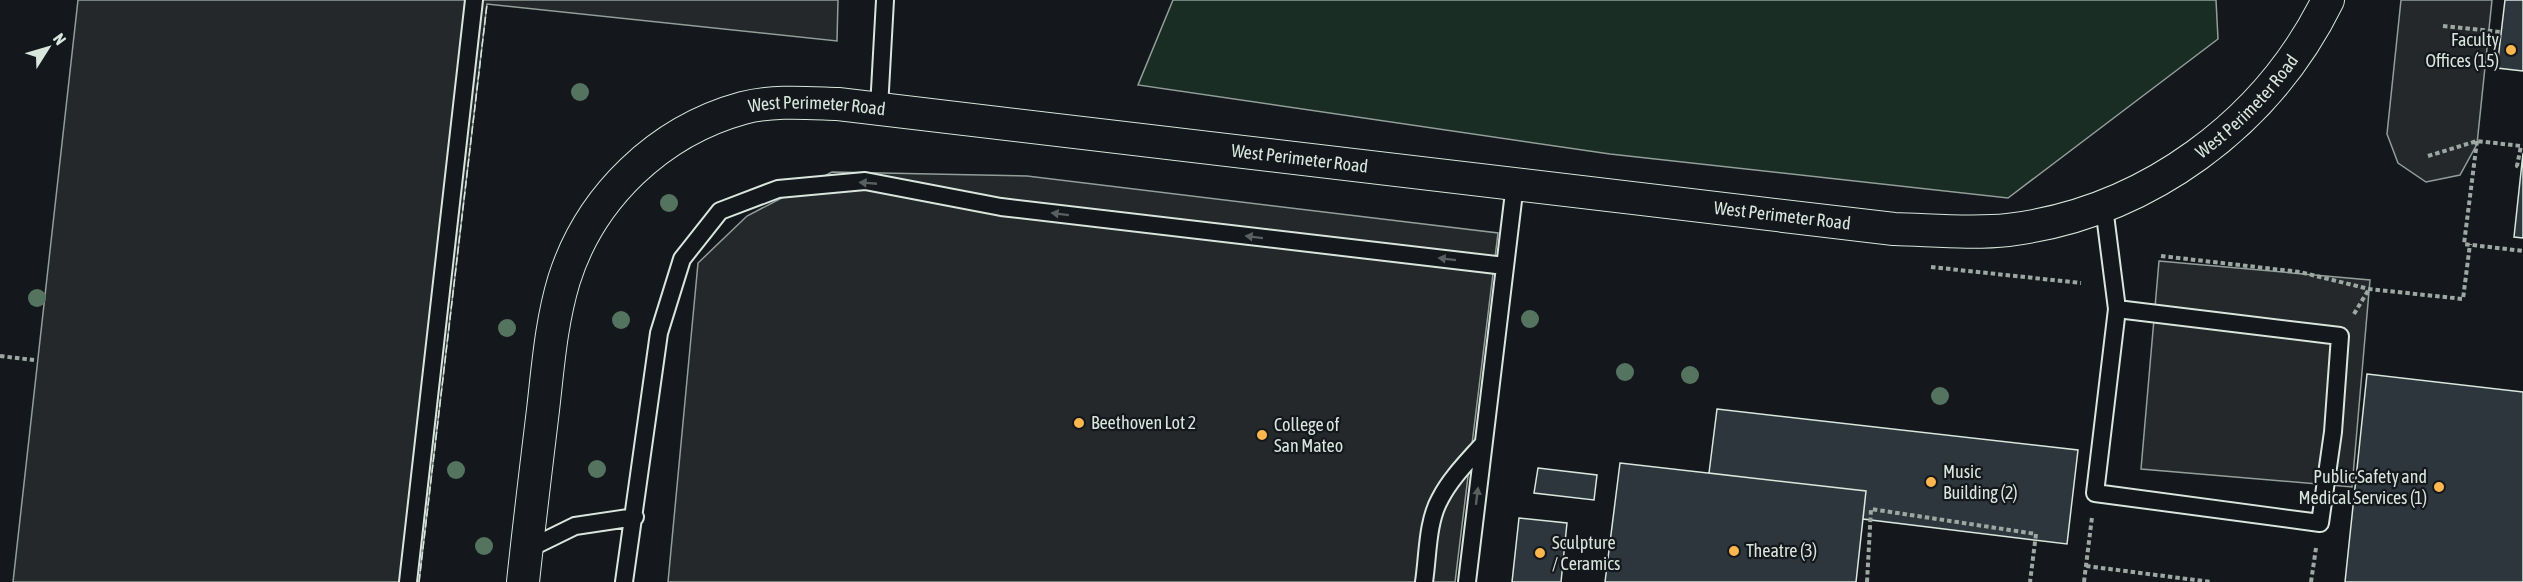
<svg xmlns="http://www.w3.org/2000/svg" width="2523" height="582" viewBox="0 0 2523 582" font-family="'Asap Condensed',sans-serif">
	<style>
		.green { fill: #1a2d24; stroke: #939e99; stroke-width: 1.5 }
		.parking { fill: #24282b; stroke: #939e99; stroke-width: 1.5 }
		.building { fill: #2c363c; stroke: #d8e6dc; stroke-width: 1.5 }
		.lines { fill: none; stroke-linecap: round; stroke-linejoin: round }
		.service-casing { stroke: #d8e6dc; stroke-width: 20 }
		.minor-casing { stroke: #d8e6dc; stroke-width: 34 }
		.path { stroke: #9da8a2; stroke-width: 4; stroke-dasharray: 4.5 3; stroke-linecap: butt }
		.service { stroke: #14181c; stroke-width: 16 }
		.minor { stroke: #14181c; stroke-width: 32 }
		.fence { stroke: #d8e6dc; stroke-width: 1.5; stroke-dasharray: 8 3; stroke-linecap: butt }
		.tree { fill: #55745f }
		.oneway { fill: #59605f }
		.poi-dot { fill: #ffb74d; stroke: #14181c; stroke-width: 2 }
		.labels { text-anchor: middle; stroke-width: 4.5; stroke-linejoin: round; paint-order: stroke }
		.poi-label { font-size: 18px; fill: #d8e6dc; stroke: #14181c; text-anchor: start }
		.street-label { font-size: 18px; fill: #d8e6dc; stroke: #14181c }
	</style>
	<rect width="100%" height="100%" fill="#14181c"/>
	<path class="green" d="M1173,0H2216L2218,39L2008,198L1610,154L1138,85Z"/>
	<path class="parking" d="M78,0H838L837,41L487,4L419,582H13Z
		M2401,0H2492L2477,144L2460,175L2426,182L2398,163L2387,134Z
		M832,172L1027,176L1498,233L1455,582H668L698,263L747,216Z
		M2159,261L2370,280L2352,487L2141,469Z"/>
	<path class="building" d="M2505,0H2523V71L2497,68Z
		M2523,153V238L2514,237Z
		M2367,374L2523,392V582H2345Z
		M1717,409L2078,450L2067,544L1863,519L1866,491L1709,473Z
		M1620,463L1866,491L1856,582H1605Z
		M1538,468L1597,475L1594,500L1534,493Z
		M1519,518L1567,523L1561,582H1512Z"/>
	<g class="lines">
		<defs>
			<path id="service" d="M879,108L885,0
				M2104,207L2117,309L2095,493L2320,523L2333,432L2340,336L2117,309
				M526,550L575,526L635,517
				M408,582L474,0
				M624,582L659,333L682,259L720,211L778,189L865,181L1001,207L1505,266
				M1424,582C1428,556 1427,522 1440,499C1450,479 1468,461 1483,444
				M1467,582L1515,184"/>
			<g id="minor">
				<path id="s1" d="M523,582C529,525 536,468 543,410C548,367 551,323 564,280C590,197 659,131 743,108C774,100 807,103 838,104L1894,229C1932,230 1971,234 2008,230C2146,213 2267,124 2328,0"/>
			</g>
		</defs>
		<use href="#service" class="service-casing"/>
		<use href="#minor" class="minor-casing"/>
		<path class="path" d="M2443,26L2501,32
			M2477,141L2464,244L2523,251
			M2428,156L2477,141L2521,146L2517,166L2521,167
			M2161,256L2300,272L2369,289L2463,299L2470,244
			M1931,267L2081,283
			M2354,314L2369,289
			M0,356L34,360
			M2086,566L2211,582
			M1867,582L1871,509L2036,534L2030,582
			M2084,582L2092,517
			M2311,582L2316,548"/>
		<use href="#service" class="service"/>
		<use href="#minor" class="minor"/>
		<path class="fence" d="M419,582L487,4"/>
	</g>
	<g class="tree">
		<circle cx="580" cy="92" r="9"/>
		<circle cx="669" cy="203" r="9"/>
		<circle cx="37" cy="298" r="9"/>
		<circle cx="1530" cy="319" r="9"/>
		<circle cx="621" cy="320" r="9"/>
		<circle cx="507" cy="328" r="9"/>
		<circle cx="1625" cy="372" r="9"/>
		<circle cx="1690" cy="375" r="9"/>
		<circle cx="1940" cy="396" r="9"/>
		<circle cx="597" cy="469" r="9"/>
		<circle cx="456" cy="470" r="9"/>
		<circle cx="484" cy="546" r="9"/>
	</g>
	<defs><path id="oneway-solid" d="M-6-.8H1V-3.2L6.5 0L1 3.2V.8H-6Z" transform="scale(1.5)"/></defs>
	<g class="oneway">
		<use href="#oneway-solid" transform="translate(868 183) rotate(-175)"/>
		<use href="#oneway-solid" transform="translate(1060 214) rotate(-173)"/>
		<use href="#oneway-solid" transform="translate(1254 237) rotate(-173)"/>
		<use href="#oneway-solid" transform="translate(1447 259) rotate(-173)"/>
		<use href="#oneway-solid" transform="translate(1477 496) rotate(-83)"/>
	</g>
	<g class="poi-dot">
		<circle cx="2511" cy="50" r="6"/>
		<circle cx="1079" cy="423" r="6"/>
		<circle cx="1262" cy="435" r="6"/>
		<circle cx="1931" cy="482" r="6"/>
		<circle cx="2439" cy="487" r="6"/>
		<circle cx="1734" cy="551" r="6"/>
		<circle cx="1540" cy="553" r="6"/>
	</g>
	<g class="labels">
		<g class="poi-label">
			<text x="2499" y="46" text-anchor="end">Faculty<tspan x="2499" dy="21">Offices (15)</tspan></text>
			<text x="1091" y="429">Beethoven Lot 2</text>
			<text x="1274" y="431">College of<tspan x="1274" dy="21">San Mateo</tspan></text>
			<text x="1943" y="478">Music<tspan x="1943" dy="21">Building (2)</tspan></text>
			<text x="2427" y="483" text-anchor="end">Public Safety and<tspan x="2427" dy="21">Medical Services (1)</tspan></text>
			<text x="1552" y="549">Sculpture<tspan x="1552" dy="21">/ Ceramics</tspan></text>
			<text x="1746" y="557">Theatre (3)</text>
		</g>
		<g class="street-label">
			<text dy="6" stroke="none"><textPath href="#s1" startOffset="2112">West Perimeter Road</textPath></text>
			<text dy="6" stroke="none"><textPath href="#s1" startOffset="638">West Perimeter Road</textPath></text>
			<text dy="6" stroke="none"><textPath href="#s1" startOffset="1124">West Perimeter Road</textPath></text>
			<text dy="6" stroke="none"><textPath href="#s1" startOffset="1610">West Perimeter Road</textPath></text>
		</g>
	</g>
	<g transform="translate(48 48) rotate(53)" stroke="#14181c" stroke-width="4.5" paint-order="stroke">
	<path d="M0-4.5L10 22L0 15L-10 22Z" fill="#d8e6dc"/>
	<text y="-9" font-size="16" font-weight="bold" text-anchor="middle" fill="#d8e6dc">N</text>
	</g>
</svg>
